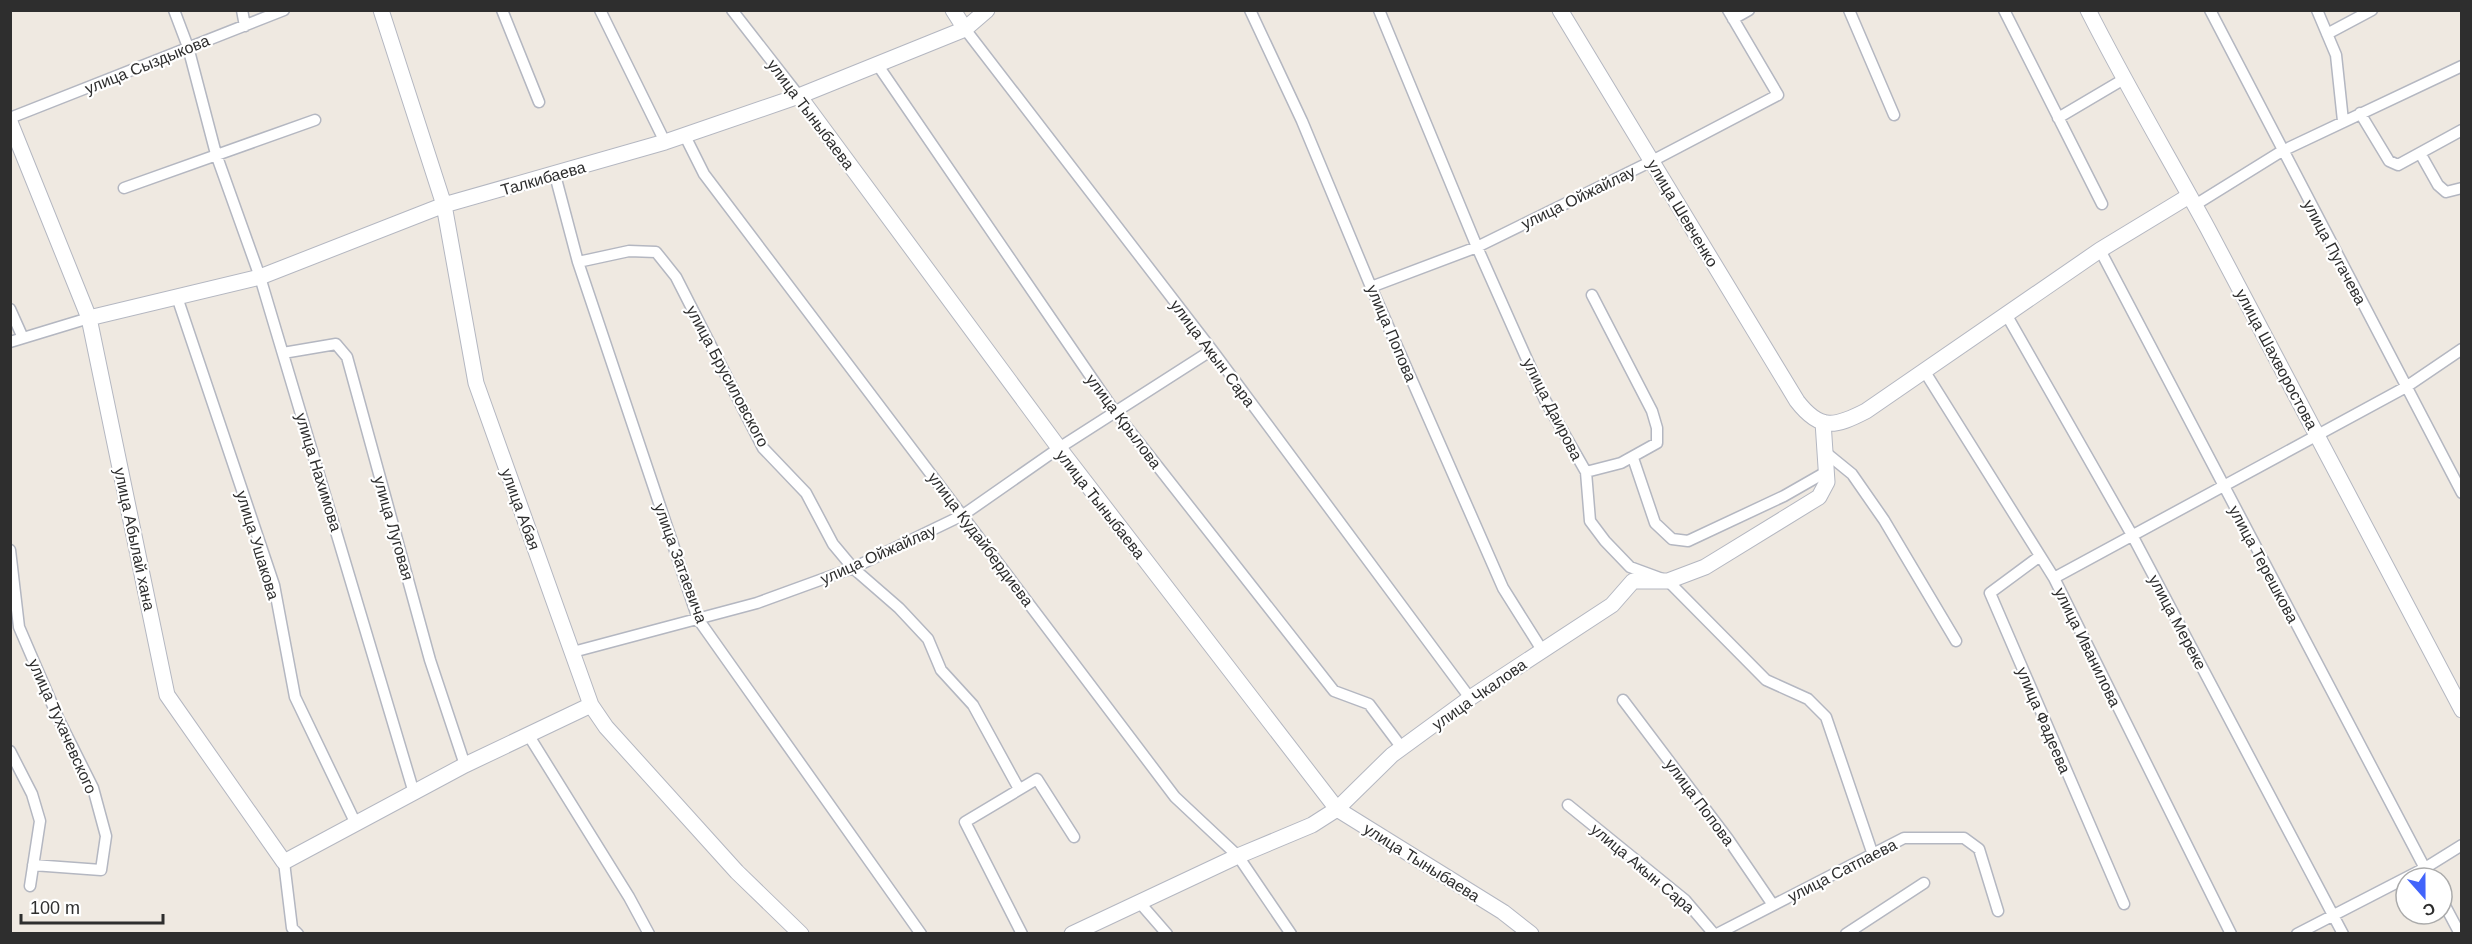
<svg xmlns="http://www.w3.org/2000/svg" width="2472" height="944" viewBox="0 0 2472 944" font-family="Arial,sans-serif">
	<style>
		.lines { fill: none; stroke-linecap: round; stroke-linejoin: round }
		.street-casing { stroke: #b4b7c1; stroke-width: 13 }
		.secondary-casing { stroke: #b4b7c1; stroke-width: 17 }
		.street { stroke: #fff; stroke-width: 10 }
		.secondary { stroke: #fff; stroke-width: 15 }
		.labels { text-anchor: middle; stroke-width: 4.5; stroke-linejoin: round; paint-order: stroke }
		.street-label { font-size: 16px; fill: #2e2e2e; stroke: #fff }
	</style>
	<rect width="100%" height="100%" fill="#efe9e1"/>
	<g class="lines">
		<defs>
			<path id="street" d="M174,10L188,47L216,154L260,277L414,793
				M242,10L245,26
				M502,10L539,102
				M600,10L665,142
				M732,10L799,96
				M1250,10L1302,121L1371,287L1503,588L1542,650
				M1379,10L1477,247L1545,400L1586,472L1590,521L1605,541L1630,567L1668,581L1766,680L1808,699L1826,717L1873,855
				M1849,10L1894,115
				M2004,10L2102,204
				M2210,10L2462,493
				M2317,10L2336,55L2343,121
				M1733,19L1749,10
				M965,29L1212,350L1470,698
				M2327,34L2372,10
				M877,64L1115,412L1334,691L1369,704L1402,748
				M2360,113L2389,161L2398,165L2462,130
				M10,118L284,10
				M2058,118L2124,79
				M684,134L704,174L1175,797L1238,856L1291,934
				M2420,153L2438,185L2446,192L2462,188
				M555,175L578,262L698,619L921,934
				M124,188L315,120
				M2195,205L2282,151L2462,66
				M2100,250L2430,878
				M578,262L629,251L656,252L676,277L763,448L806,493L833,544L853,568L899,608L928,639L941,670L973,705L1019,789
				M1371,287L1477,247L1652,161L1778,95L1728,10
				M177,297L274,585L295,697L356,824
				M10,309L23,338
				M2006,314L2132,535L2343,934
				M10,342L89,318
				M283,353L336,344L347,357L430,660L465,765
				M1925,372L2054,578L2231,934
				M1825,452L1852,474L1884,520L1956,641
				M1633,458L1655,523L1672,539L1688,541L1784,496L1826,472
				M1586,472L1621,463L1657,443V428L1652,411L1592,295
				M10,550L19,627L59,720L93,788L106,836L101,870L33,865
				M2040,556L1990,593L2124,904
				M2054,578L2406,387L2462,349
				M573,652L757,603L853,568L963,515L1059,448L1212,350
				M1623,700L1728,839L1773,905
				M529,736L629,897L649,934
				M10,751L32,794L40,821L30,886
				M1568,805L1685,900L1714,934
				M284,862L292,928L298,934
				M2442,900L2460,934
				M1140,903L1167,934
				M1022,934L965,822L1037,779L1074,837
				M1717,934L1904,838H1964L1979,849L1998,911
				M1846,934L1924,883
				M2297,934L2425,868L2462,845"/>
			<path id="secondary" d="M381,10L444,205L476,383L591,705L606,727L737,872L801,934
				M953,10L965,29
				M1560,10L1797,401C1820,431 1835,427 1866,411L2100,250L2189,196
				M2088,10C2126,85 2168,156 2208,229C2293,389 2378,549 2462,710
				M799,96L1059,448L1337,809L1503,912L1531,934
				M10,122L89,318L167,695L284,862L465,765L591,705
				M89,318L260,277L444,205L665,142L799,96L965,29L987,10
				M1072,934L1238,856L1312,825L1337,809L1392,755L1470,698L1612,605L1633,581H1668L1705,567L1819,497L1827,482L1823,422"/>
		</defs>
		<use href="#street" class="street-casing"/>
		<use href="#secondary" class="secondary-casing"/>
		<use href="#street" class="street"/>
		<use href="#secondary" class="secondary"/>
	</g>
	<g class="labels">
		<g class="street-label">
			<text transform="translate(147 64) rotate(-22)" y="6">улица Сыздыкова</text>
			<text transform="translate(811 114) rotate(53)" y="6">улица Тыныбаева</text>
			<text transform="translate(543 178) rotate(-16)" y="6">Талкибаева</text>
			<text transform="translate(1578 197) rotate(-26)" y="6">улица Ойжайлау</text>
			<text transform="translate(1683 213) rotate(59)" y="6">улица Шевченко</text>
			<text transform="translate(2335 252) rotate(62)" y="6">улица Пугачева</text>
			<text transform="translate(1392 333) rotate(67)" y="6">улица Попова</text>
			<text transform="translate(1213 353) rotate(53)" y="6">улица Акын Сара</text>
			<text transform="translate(2277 359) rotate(62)" y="6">улица Шахворостова</text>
			<text transform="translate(728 376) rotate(62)" y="6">улица Брусиловского</text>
			<text transform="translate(1553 409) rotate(63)" y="6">улица Даирова</text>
			<text transform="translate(1124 421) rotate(53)" y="6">улица Крылова</text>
			<text transform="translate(319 472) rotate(73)" y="6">улица Нахимова</text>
			<text transform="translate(1101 504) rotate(52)" y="6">улица Тыныбаева</text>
			<text transform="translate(521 509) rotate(70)" y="6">улица Абая</text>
			<text transform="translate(394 528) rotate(74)" y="6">улица Луговая</text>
			<text transform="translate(135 539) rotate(78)" y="6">улица Абылай хана</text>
			<text transform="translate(981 539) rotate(53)" y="6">улица Кудайбердиева</text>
			<text transform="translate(258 545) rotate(73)" y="6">улица Ушакова</text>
			<text transform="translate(878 554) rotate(-24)" y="6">улица Ойжайлау</text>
			<text transform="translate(681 563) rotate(70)" y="6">улица Затаевича</text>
			<text transform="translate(2264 564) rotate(62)" y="6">улица Терешкова</text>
			<text transform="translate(2178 622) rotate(62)" y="6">улица Мереке</text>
			<text transform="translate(2088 647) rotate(64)" y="6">улица Иванилова</text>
			<text transform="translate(1479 694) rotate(-35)" y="6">улица Чкалова</text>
			<text transform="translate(2044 720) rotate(67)" y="6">улица Фадеева</text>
			<text transform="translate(63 726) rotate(66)" y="6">улица Тухачевского</text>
			<text transform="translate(1700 802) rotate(53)" y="6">улица Попова</text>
			<text transform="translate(1422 862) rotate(32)" y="6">улица Тыныбаева</text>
			<text transform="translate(1643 868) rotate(40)" y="6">улица Акын Сара</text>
			<text transform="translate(1842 870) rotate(-27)" y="6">улица Сатпаева</text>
		</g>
	</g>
	<rect width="2472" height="944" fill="none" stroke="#2e2e2e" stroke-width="24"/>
	<g transform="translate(2424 896) rotate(159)"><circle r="28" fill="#ffffff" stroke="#ababab" stroke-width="1.5"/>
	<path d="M0-4.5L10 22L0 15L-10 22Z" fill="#4264fb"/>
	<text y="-9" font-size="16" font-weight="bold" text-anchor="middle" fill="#2e2e2e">С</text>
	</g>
	<path d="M21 914v9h142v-9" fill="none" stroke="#2e2e2e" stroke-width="3"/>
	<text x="30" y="914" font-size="18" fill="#2e2e2e" stroke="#ffffff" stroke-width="4.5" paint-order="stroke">100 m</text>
</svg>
